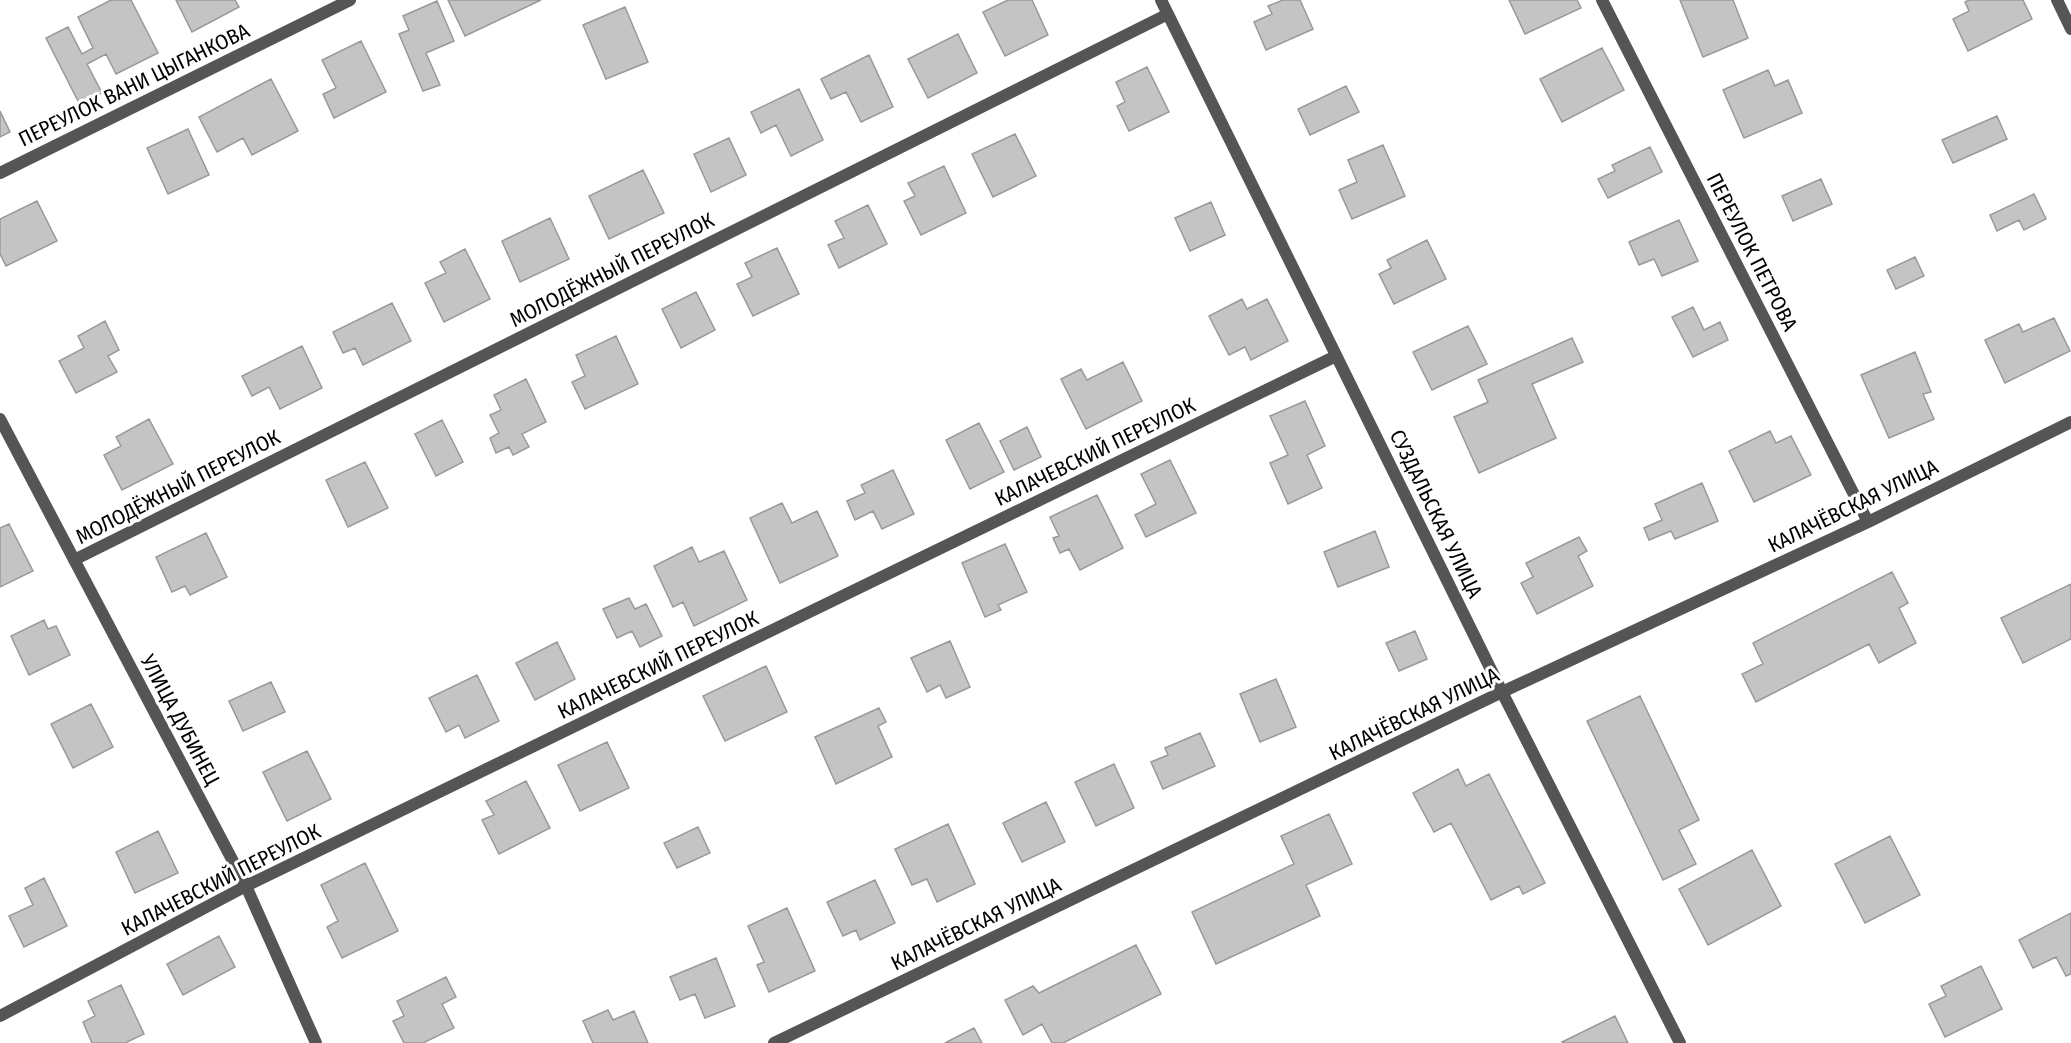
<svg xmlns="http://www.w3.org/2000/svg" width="2071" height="1043" viewBox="0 0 2071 1043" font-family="'Fira Sans Condensed',sans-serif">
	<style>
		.building { fill: #c4c4c4; stroke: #999; stroke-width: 1.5 }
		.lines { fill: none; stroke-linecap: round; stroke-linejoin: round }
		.street { stroke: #555; stroke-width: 12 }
		.labels { text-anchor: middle; stroke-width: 6; stroke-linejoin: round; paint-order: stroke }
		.street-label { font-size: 21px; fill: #000; stroke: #fff }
	</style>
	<rect width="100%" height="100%" fill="#fff"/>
	<path class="building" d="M111,0H131L158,53L116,74L106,54L87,64L102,93L80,105L46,38L68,27L82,54L93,48L78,17Z
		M176,0H235L239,7L192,32Z
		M448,0H541L465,36Z
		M1008,0H1032L1048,35L1005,56L983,12Z
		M1283,0H1300L1313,29L1266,50L1254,22L1272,14L1268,6Z
		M1509,0H1577L1581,8L1525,34Z
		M1680,0H1733L1748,38L1703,57Z
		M1969,0H2023L2032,19L1968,51L1953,19L1969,11L1965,2Z
		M437,1L454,41L426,53L440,85L423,91L399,34L409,30L403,16Z
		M625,7L648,62L606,79L583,25Z
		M958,34L977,73L928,98L908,59Z
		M361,41L386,92L334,118L323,94L336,88L322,60Z
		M1602,48L1624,90L1562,122L1540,79Z
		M869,55L893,107L861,122L846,92L831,99L821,79Z
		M1147,67L1169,112L1129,131L1117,106L1125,102L1116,82Z
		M1768,70L1775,86L1788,80L1802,113L1744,138L1723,90Z
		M271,79L298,131L252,155L243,138L217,152L199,117Z
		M1346,86L1359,112L1310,135L1298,109Z
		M799,89L823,140L791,156L776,125L761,133L751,112Z
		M0,111L10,132L0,137Z
		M1997,116L2007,139L1953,163L1942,140Z
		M188,129L209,175L168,194L147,148Z
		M1015,134L1036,176L993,197L972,154Z
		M729,138L746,175L711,192L694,154Z
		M1383,145L1405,196L1352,219L1339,190L1357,182L1348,160Z
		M1650,147L1662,172L1608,198L1598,179L1615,171L1612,165Z
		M944,166L966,213L921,235L904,201L915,196L908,183Z
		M643,170L664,213L609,239L589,196Z
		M1821,179L1832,204L1793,221L1782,196Z
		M2034,194L2046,219L2024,230L2019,220L1997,231L1990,215Z
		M37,201L57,241L6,266L0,254V219Z
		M1211,202L1225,235L1190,251L1175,218Z
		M868,205L887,244L839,268L828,245L844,238L835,221Z
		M550,218L569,259L520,282L502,241Z
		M1679,220L1698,261L1662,276L1654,259L1639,265L1629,242Z
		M1427,240L1446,279L1394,304L1379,274L1391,268L1387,260Z
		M777,248L799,294L753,316L737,284L752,277L745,263Z
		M465,249L490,299L444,322L425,283L446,273L440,262Z
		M1915,257L1924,276L1896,289L1887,270Z
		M696,292L715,330L681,348L662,309Z
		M1242,299L1247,309L1267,299L1288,341L1251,360L1245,347L1229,355L1209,316Z
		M392,303L411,341L363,365L355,348L343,353L333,332Z
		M1693,307L1704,330L1720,322L1728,340L1693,357L1672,317Z
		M2054,318L2070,351L2005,383L1985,340L2019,324L2023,332Z
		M105,321L119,350L108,356L117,372L76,393L59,361L84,348L78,336Z
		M1468,326L1487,364L1432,390L1413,352Z
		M616,336L638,384L585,409L572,382L585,376L576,355Z
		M1572,338L1583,362L1532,384L1556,438L1479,473L1454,417L1488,402L1478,380Z
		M302,346L322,388L280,409L269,387L252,396L242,376Z
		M1915,352L1931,392L1923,394L1934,419L1889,438L1861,375Z
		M1123,362L1142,401L1086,429L1061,379L1081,369L1087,380Z
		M526,379L546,422L522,434L529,447L513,455L509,447L496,453L490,438L499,433L490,415L501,410L494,395Z
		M1305,401L1325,446L1307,455L1322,488L1288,504L1270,463L1288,455L1270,416Z
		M149,419L173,464L122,490L104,455L121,446L116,437Z
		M442,420L463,462L436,476L415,434Z
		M979,423L1004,472L970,489L946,440Z
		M1027,427L1041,457L1014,470L1000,441Z
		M1770,431L1776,443L1791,436L1811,475L1754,502L1729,451Z
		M1170,460L1196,513L1146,537L1135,515L1156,504L1141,474Z
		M365,462L388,508L348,527L326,480Z
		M893,470L914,514L882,529L873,511L855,520L847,501L865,493L861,485Z
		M1702,483L1718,521L1675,539L1671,531L1649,540L1644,528L1662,520L1655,504Z
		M1097,495L1123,548L1080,570L1069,549L1060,553L1053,538L1059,536L1050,517Z
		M782,503L792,523L817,511L838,556L780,583L750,518Z
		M9,524L33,571L0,587V528Z
		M1375,531L1389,567L1338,587L1324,552Z
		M206,533L227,577L190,595L185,586L172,592L156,557Z
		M1579,537L1587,551L1578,556L1593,586L1537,614L1521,583L1533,577L1526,563Z
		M1005,544L1027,592L998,605L1001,610L985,617L962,563Z
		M692,547L699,562L724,551L747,600L694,626L683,602L673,607L654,566Z
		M1892,572L1908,603L1899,608L1916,643L1879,663L1869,644L1756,702L1742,674L1763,664L1753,643Z
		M2071,584V639L2023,663L2001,618Z
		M629,598L635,609L646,604L662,636L640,647L632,631L617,638L603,609Z
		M44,620L48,629L56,626L70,655L29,675L11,636Z
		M1415,631L1427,659L1399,671L1386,643Z
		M950,641L970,687L946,698L940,685L927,692L911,658Z
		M557,642L575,679L535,700L516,663Z
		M766,666L787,712L725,741L703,696Z
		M477,675L499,721L465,738L459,725L446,732L429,698Z
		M1276,679L1296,727L1260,742L1240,694Z
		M271,682L285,712L243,731L229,701Z
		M1640,696L1699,820L1679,830L1696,864L1663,880L1587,721Z
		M91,704L113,747L73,768L51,724Z
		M879,708L886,722L878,726L892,757L836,784L815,737Z
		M1200,733L1215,766L1163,789L1151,762L1168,755L1165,748Z
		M607,742L629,788L580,811L558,765Z
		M307,751L331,799L287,821L263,772Z
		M1114,764L1134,808L1096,826L1075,782Z
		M1458,769L1466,786L1489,774L1545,883L1523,894L1519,886L1491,900L1451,823L1434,832L1413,793Z
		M526,781L550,828L499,854L482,820L494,815L486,801Z
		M1046,802L1065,842L1022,862L1003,823Z
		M1329,814L1352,864L1306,885L1320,916L1216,964L1192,912L1294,864L1281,836Z
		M948,824L975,884L937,902L927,879L912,885L895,849Z
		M698,827L710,853L677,868L664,843Z
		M158,831L178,873L135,893L116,852Z
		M1890,836L1920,895L1865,923L1835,864Z
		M1752,850L1781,906L1708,945L1679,889Z
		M365,863L398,931L342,958L327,927L338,921L321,885Z
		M44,878L67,926L24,947L9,916L33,905L25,888Z
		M875,880L895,923L860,940L856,930L843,936L827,902Z
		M787,908L815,971L769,992L757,965L764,962L748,926Z
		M2071,913V974L2066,976L2056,957L2033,968L2019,940Z
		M219,936L235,967L183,995L167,964Z
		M1136,945L1161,994L1063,1043H1052L1042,1024L1023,1035L1005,1000L1033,986L1039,993Z
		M716,958L735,1006L705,1018L695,994L680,1000L670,977Z
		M1981,966L2002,1009L1945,1037L1929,1004L1946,996L1941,986Z
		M446,977L456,997L442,1004L454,1028L423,1043H404L393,1021L404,1016L397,1001Z
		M121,985L144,1034L125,1043H92L83,1022L95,1016L88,1001Z
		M608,1010L613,1020L634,1011L648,1043H593L583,1021Z
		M1615,1016L1628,1043H1563L1562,1042Z
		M974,1028L982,1043H945Z"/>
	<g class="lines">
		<path class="street" d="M1161,0L1502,692L1680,1043
			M1602,0L1868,522
			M2057,0L2071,29
			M0,173L350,0
			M0,419L246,886L316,1043
			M74,560L1168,14
			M0,1016L246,886L1336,356
			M774,1043L1502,692L1868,522L2071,422"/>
	</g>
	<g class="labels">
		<g class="street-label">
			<text transform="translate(134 85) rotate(-26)" y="7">ПЕРЕУЛОК ВАНИ ЦЫГАНКОВА</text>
			<text transform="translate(1752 252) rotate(63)" y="7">ПЕРЕУЛОК ПЕТРОВА</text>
			<text transform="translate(612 270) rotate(-27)" y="7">МОЛОДЁЖНЫЙ ПЕРЕУЛОК</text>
			<text transform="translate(1095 452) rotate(-26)" y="7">КАЛАЧЕВСКИЙ ПЕРЕУЛОК</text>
			<text transform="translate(178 487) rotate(-27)" y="7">МОЛОДЁЖНЫЙ ПЕРЕУЛОК</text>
			<text transform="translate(1853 506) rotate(-26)" y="7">КАЛАЧЁВСКАЯ УЛИЦА</text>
			<text transform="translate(1436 514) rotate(64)" y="7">СУЗДАЛЬСКАЯ УЛИЦА</text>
			<text transform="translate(658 665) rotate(-26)" y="7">КАЛАЧЕВСКИЙ ПЕРЕУЛОК</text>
			<text transform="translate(1414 714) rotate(-26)" y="7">КАЛАЧЁВСКАЯ УЛИЦА</text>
			<text transform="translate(180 720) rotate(62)" y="7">УЛИЦА ДУБИНЕЦ</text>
			<text transform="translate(221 880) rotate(-27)" y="7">КАЛАЧЕВСКИЙ ПЕРЕУЛОК</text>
			<text transform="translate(976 924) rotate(-26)" y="7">КАЛАЧЁВСКАЯ УЛИЦА</text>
		</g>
	</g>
</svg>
